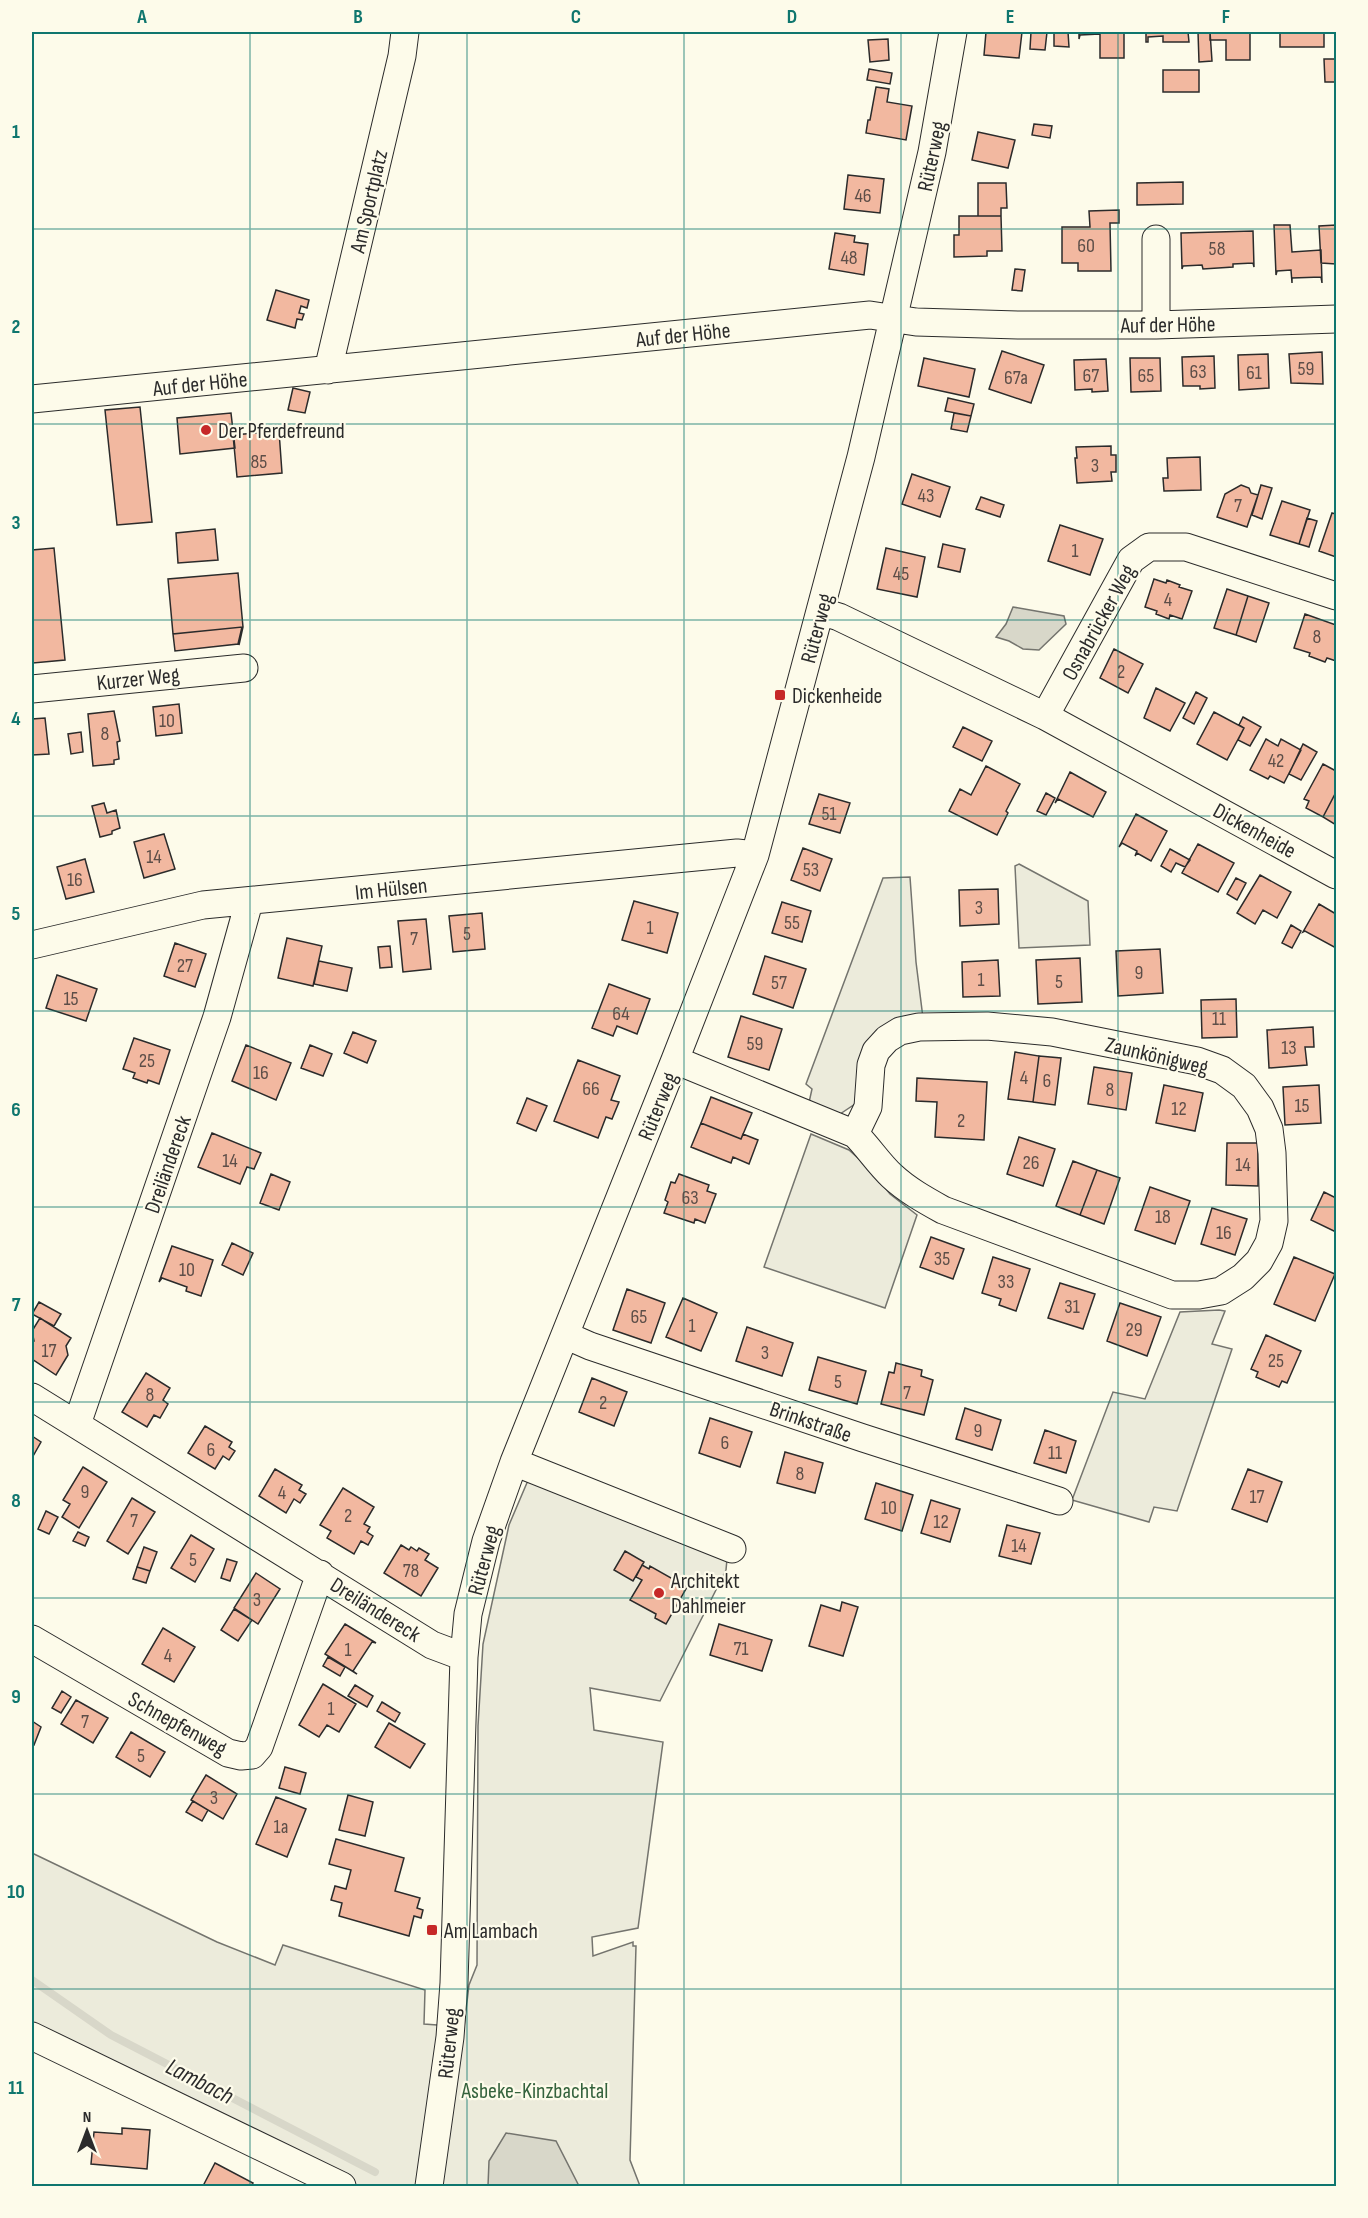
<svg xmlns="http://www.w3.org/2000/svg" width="1368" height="2218" viewBox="0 0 1368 2218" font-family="'Sofia Sans Condensed',sans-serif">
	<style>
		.green { fill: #ecebdb; stroke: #74746e; stroke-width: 1.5 }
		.water { fill: #d8d7c9; stroke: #74746e; stroke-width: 1.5 }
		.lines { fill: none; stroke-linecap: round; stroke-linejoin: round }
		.stream { stroke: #d8d7c9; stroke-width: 8 }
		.building { fill: #f2b8a0; stroke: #2b2b2b; stroke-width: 1.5 }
		.minor-casing { stroke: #2b2b2b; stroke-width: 29 }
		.minor { stroke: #fdfbea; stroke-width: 27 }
		.grid { fill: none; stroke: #0f766e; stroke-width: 1.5; stroke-opacity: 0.55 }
		.poi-dot { fill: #c62828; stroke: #fdfbea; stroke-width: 2 }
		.labels { text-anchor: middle; stroke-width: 4.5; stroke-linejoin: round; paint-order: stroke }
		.number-label { font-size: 20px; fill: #5d4e48 }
		.street-label { font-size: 22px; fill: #2b2b2b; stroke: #fdfbea }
		.poi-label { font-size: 22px; fill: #2b2b2b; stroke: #fdfbea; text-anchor: start }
		.park-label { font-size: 22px; fill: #34623c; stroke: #fdfbea }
		.water-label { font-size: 24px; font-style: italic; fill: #2b2b2b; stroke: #fdfbea }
		.neatline { fill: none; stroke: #0f766e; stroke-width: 2 }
		.grid-label { font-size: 20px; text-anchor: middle; font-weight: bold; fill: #0f766e }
	</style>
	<rect width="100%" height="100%" fill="#fdfbea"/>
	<path class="green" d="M1019,864L1088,901L1090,945L1019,948L1015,866Z
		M910,877L916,962L923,1018L913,1020L855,1104L837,1116L808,1107L812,1089L806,1084L883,878Z
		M811,1134L849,1150L870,1169L890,1194L917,1215L885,1308L764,1267Z
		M1219,1310L1225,1311L1212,1344L1232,1349L1177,1511L1154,1507L1149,1522L1072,1500L1113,1392L1145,1399L1180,1312Z
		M532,1471L727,1559L726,1570L660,1701L590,1688L594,1730L663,1742L638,1928L592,1937L593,1956L633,1942V1946H636L630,2160L640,2186H318L32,2050V1853L217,1942L275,1965L283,1945L425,1990L424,2024L464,2027L469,1985L477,1965L478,1726L483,1644L509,1525Z"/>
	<path class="water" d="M1013,607L1064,616L1066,624L1039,650L1023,649L1009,641L996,637L1006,624Z
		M506,2133L556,2141L579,2186H488L489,2161Z"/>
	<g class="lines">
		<path class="stream" d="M32,1980L111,2035L375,2172"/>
	</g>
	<path class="building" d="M986,32H1022L1019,58L984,55Z
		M1031,32H1047L1045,50L1030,49Z
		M1054,32H1068L1069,47L1054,46Z
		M1079,32H1124V58H1100V34L1080,35L1079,39Z
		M1146,32H1188L1189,42H1163V36L1148,37V42H1146Z
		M1198,32H1210L1212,61L1199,62Z
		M1210,32H1250V60H1226V40H1210Z
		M1280,32H1324V47H1280Z
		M888,39L889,60L870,62L868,40Z
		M1324,59H1336V82H1325Z
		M869,69L892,73L890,84L867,80Z
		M1163,70H1199V92H1163Z
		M876,87L889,89L887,102L912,106L906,140L866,133L868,120H870Z
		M1034,124L1052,126L1050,138L1032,135Z
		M978,132L1015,140L1008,168L972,160Z
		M848,175L884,179L880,213L844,209Z
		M1183,182V204L1137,205V183Z
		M978,183H1006L1007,208H1001V216H978Z
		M1119,210V223H1110L1111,271H1078V263H1062V227H1090L1089,211Z
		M959,216H1001L1002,251H987V256L954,257V235H959Z
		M1274,225H1290L1292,252L1321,250L1322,283L1321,277L1292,278V283L1291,270L1277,271L1276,275Z
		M1336,225V264L1321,263L1319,226Z
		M1253,231L1254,267L1253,263L1233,264V267L1203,269L1202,265L1183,266L1182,269L1181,233Z
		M835,233L855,236L854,242L868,244L864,275L829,269Z
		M1015,269L1025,270L1022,291L1012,290Z
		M276,290L309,300L307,308L301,306L299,313L304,314L302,320L297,319L295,328L267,320Z
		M1002,351L1044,365L1031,403L989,389Z
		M1322,352L1323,384L1291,383L1289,354Z
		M1268,354L1269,388L1239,390L1238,355Z
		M1214,356L1215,388L1200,389V386H1183L1182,357Z
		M924,358L975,369L969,397L918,386Z
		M1130,358H1160L1161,391L1131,392Z
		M1106,359L1108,391L1092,392V389L1075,390L1074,360Z
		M293,388L310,392L305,413L288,410Z
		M948,398L974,404L971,416L945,411Z
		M140,407L152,522L117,525L105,410Z
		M231,413L235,448L180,454L177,418Z
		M954,413L971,416L967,432L951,429Z
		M279,431L282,473L237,477L233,435Z
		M1111,446V455H1116V472H1111L1112,481L1077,483L1075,458H1077L1076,447Z
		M1200,457L1201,490L1164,491L1163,478H1168L1167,458Z
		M912,474L950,487L940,517L902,504Z
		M1241,485L1249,488L1251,493L1258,495L1247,527L1217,517L1225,494Z
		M1261,485L1272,488L1262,519L1252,515Z
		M981,497L1004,505L1000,517L976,509Z
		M1282,501L1310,510L1299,544L1270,535Z
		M1332,513L1336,514V557L1319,551Z
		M1307,518L1317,521L1309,547L1299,544Z
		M1060,525L1103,539L1090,575L1048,561Z
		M215,529L218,560L178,563L176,533Z
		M943,544L965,549L960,572L938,567Z
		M54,548L65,660L33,663L32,550Z
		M886,548L925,557L917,597L877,589Z
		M238,573L243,627L239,645L242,627L173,634L168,579Z
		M1154,579L1166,583L1167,580L1180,585L1179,587L1192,591L1182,619L1170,615L1169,619L1156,614L1157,611L1145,607Z
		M1227,589L1248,596L1236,635L1214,628Z
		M1248,596L1269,603L1256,642L1236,635Z
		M1305,614L1336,625V661L1327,658L1325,662L1309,656L1310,653L1294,648Z
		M242,627L238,644L175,651L173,634Z
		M1114,649L1143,664L1128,693L1100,678Z
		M1156,688L1185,703L1170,731L1144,718Z
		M1196,692L1207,698L1194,724L1183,718Z
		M179,704L182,733L156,736L153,707Z
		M114,711L120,741L117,742L119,759L114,760V764L93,766L88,714Z
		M1214,712L1244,728L1227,760L1197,744Z
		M1243,717L1261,727L1250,746L1238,740L1244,728L1239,725Z
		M45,718L49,754L32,755V719Z
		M963,727L992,741L982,761L953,747Z
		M81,732L83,752L71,754L68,734Z
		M1266,739L1278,746L1281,739L1301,750L1284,783L1270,776L1268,779L1250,770Z
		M1303,744L1317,752L1301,780L1289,774Z
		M1323,764L1336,771V792L1323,817L1306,808L1309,801L1304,799Z
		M986,766L1020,784L1006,811L1008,813L997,835L949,811L960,789L971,795Z
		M1070,772L1106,792L1093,817L1058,799L1055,803Z
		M1336,792V825L1323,817Z
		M1046,793L1055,798L1046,815L1037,811Z
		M819,794L850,803L840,833L809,824Z
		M104,803L107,813L116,810L120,828L112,831V834L100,837L92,806Z
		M1136,814L1167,831L1151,861L1137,853L1135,856L1137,851L1122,843L1119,847Z
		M164,834L175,869L144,878L134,842Z
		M1198,844L1234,863L1218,892L1182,873Z
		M803,848L832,859L820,891L791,880Z
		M1170,849L1190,860L1185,867L1176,863L1171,872L1161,866Z
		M85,859L94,892L66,899L57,867Z
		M1260,875L1291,892L1277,918L1263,910L1255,924L1237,913Z
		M1236,878L1246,883L1237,900L1227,894Z
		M998,889L999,924L960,926L959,890Z
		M634,901L678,913L667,953L622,940Z
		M782,902L811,911L802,942L772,933Z
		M1319,904L1336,914V948L1305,931L1303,932Z
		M482,913L485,949L453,952L449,916Z
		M426,919L431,969L403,972L398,921Z
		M1291,925L1301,931L1292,948L1282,943Z
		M287,938L322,946L313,986L278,978Z
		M175,943L206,954L195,987L164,976Z
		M390,946L392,967L380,968L378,947Z
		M1160,949L1163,993L1118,996L1116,951Z
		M765,956L806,969L793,1008L753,994Z
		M1080,958L1082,1002L1038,1004L1036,960Z
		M998,960L1000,996L963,997L962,962Z
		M319,961L352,968L347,991L314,984Z
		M57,975L97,989L86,1021L46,1008Z
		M609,984L650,999L637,1034L617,1026L613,1036L592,1028Z
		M1236,999L1237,1037L1202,1038L1201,1000Z
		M741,1016L782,1029L769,1070L728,1057Z
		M1313,1027L1314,1047H1305L1307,1065L1269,1068L1267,1030Z
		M353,1032L376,1041L367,1063L344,1053Z
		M134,1038L170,1050L159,1084L148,1080L147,1083L133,1078L135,1073L123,1069Z
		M246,1045L291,1063L276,1100L232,1081Z
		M310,1045L332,1054L323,1076L301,1068Z
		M1015,1052L1039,1056L1033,1102L1008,1099Z
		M1039,1056L1061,1058L1055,1105L1033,1102Z
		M578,1060L620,1076L611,1100L619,1102L612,1119L606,1117L598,1138L554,1121Z
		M1094,1067L1132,1073L1126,1110L1088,1104Z
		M917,1078L987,1082L984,1140L935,1137L937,1102L916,1101Z
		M1164,1085L1203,1093L1195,1131L1156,1123Z
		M1319,1085L1321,1123L1285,1125L1283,1087Z
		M711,1097L752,1113L741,1139L701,1123Z
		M527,1098L547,1106L536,1131L517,1123Z
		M701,1123L741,1139L743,1134L758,1140L749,1164L733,1157L731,1163L691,1147Z
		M212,1133L261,1153L254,1169L247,1167L240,1184L198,1167Z
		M1019,1137L1055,1149L1043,1186L1007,1174Z
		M1227,1143H1258V1186L1226,1185Z
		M1073,1161L1097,1170L1080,1215L1056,1206Z
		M1097,1170L1120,1178L1104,1224L1080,1215Z
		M271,1174L290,1182L279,1210L260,1203Z
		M679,1174L709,1185L707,1191L716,1194L705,1223L695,1219L694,1223L664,1213L668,1202L665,1200L671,1182L675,1183Z
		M1150,1187L1190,1201L1175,1244L1135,1230Z
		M1324,1192L1336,1198V1232L1311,1220Z
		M1212,1208L1247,1219L1235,1255L1201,1244Z
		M931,1237L964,1249L953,1279L920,1267Z
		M232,1243L253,1253L243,1275L222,1265Z
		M172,1246L213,1260L201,1296L186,1291L187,1287L162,1278L159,1282Z
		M993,1257L1030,1269L1016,1311L999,1305L1001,1299L982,1293Z
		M1294,1257L1335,1274L1315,1321L1274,1304Z
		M1060,1283L1095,1294L1083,1329L1048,1318Z
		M627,1289L665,1303L651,1343L613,1330Z
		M683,1298L717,1313L701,1351L666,1337Z
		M39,1302L61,1314L54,1326L32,1314Z
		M1120,1303L1161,1317L1147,1356L1107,1341Z
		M40,1318L71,1338L66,1346L68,1355L56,1375L32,1359V1342L34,1341L32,1331Z
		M747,1327L793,1343L782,1376L736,1361Z
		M1266,1335L1301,1351L1287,1383L1282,1381L1279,1387L1256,1377L1258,1372L1251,1369Z
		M818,1357L866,1371L857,1404L809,1390Z
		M896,1363L922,1370L921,1376L933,1380L924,1415L881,1404L889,1372L894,1373Z
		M146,1373L170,1388L163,1400L168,1404L160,1418L154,1415L147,1427L122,1412Z
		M592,1378L627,1392L614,1426L579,1412Z
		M965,1408L1001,1420L992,1450L956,1439Z
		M710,1418L752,1432L740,1467L699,1453Z
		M205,1426L232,1442L229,1447L235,1451L229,1460L223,1456L215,1469L188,1453Z
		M1045,1430L1076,1441L1066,1473L1034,1463Z
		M32,1436L41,1442L32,1458Z
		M785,1452L823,1463L815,1493L777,1483Z
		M83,1467L107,1482L79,1528L62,1517L70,1504L63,1500Z
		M275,1469L302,1485L299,1490L306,1494L300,1503L294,1499L286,1513L259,1496Z
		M1248,1469L1282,1482L1267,1522L1232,1509Z
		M876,1483L913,1495L902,1531L865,1519Z
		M343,1488L374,1507L364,1524L370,1527L367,1532L373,1536L368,1545L361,1541L354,1554L327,1538L331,1531L320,1525Z
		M132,1498L155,1512L128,1554L107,1541Z
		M931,1500L960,1509L950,1542L921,1533Z
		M46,1511L58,1517L49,1534L38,1529Z
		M1007,1525L1040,1533L1031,1564L999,1556Z
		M78,1532L89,1537L85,1546L73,1541Z
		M191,1535L214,1549L195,1582L171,1568Z
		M401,1545L409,1550L411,1547L417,1551L419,1548L429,1554L425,1560L438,1568L421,1596L384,1573Z
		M144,1547L157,1552L150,1571L137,1567Z
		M625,1551L644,1562L633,1581L614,1570Z
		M227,1559L237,1562L230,1581L221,1578Z
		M642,1565L649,1569L650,1566L687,1587L666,1624L655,1618L656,1614L630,1600L642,1580L636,1577Z
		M137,1567L150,1571L146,1583L133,1579Z
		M256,1573L280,1589L258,1624L234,1608Z
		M842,1602L858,1607L843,1656L809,1646L821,1605L840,1611Z
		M234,1609L252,1620L238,1641L221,1630Z
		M345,1624L376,1643L372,1642L353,1671L357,1674L325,1654Z
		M719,1624L772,1640L762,1671L710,1655Z
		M163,1628L195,1647L174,1682L142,1664Z
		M328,1657L345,1667L340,1676L323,1666Z
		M323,1684L356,1704L339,1732L327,1725L319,1737L299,1725Z
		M355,1685L373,1696L367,1707L348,1696Z
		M62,1691L71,1697L61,1713L52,1708Z
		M76,1700L108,1718L93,1743L61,1724Z
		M382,1702L400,1713L395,1722L377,1711Z
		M32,1721L41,1727L34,1745L32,1744Z
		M389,1723L425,1744L410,1768L375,1747Z
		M131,1732L165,1752L150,1777L116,1757Z
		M285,1767L306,1773L300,1794L279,1788Z
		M206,1775L237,1794L223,1819L191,1800Z
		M348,1795L373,1802L365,1836L339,1830Z
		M276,1797L306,1809L287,1857L256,1844Z
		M193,1801L208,1810L202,1821L186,1812Z
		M336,1839L404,1858L395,1891L420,1898L417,1908L423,1910L421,1918L414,1916L409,1936L339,1916L342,1903L331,1900L335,1886L346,1889L351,1870L329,1864Z
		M122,2128L150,2130L147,2169L91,2164L94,2132L122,2134Z
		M215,2163L253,2183L251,2186H203Z"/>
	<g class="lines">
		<defs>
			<path id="minor" d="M1156,239V325
				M328,370L402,56L405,32
				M32,399L870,315L916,322L1018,325H1156L1336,319
				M820,611L839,617L1045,716L1336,875
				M32,689L244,668
				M1045,716L1131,560L1149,547H1186L1336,596
				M32,945L203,905L737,853L755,855
				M675,1060L855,1134C868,1147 879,1164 892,1176C907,1190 925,1200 943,1210L1172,1295H1199L1221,1291L1243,1277L1259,1261L1269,1243L1274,1221L1272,1153L1269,1129L1260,1108L1244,1086L1222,1070L1197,1061L1052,1032L987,1026L919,1027L900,1031L887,1039L876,1051L871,1065L868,1107L855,1134
				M565,1335L590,1346L863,1438L1059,1501
				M32,1397L432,1645L464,1657
				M77,1424L217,1017L249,902
				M514,1462L732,1549
				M32,1639L228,1753L241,1756L252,1755L259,1747L320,1574
				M32,2036L342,2186
				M429,2186L450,2037L454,1983L464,1657L468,1614L486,1541L514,1462L675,1060L755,855L861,457L932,152L953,32"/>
		</defs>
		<use href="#minor" class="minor-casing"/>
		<use href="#minor" class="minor"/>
	</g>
	<path class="grid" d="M250,32V2186M467,32V2186M684,32V2186M901,32V2186M1118,32V2186M32,229H1336M32,424H1336M32,620H1336M32,816H1336M32,1011H1336M32,1207H1336M32,1402H1336M32,1598H1336M32,1794H1336M32,1989H1336"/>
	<g class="poi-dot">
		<circle cx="206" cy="430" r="6"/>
		<rect x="774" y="689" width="12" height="12" rx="3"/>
		<circle cx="659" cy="1593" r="6"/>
		<rect x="426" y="1924" width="12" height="12" rx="3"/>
	</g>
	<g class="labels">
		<g class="number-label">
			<text x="863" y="202">46</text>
			<text x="1086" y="252">60</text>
			<text x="1217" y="255">58</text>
			<text x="849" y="264">48</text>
			<text x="1306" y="375">59</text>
			<text x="1198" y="378">63</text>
			<text x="1254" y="379">61</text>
			<text x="1091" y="382">67</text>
			<text x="1146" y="382">65</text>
			<text x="1016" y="384">67a</text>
			<text x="259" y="468">85</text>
			<text x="1095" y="472">3</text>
			<text x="926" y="502">43</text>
			<text x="1238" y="512">7</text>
			<text x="1075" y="557">1</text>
			<text x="901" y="580">45</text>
			<text x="1168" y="606">4</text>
			<text x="1317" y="643">8</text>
			<text x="1121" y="678">2</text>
			<text x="167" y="727">10</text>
			<text x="105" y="740">8</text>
			<text x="1276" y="767">42</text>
			<text x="829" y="820">51</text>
			<text x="154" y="863">14</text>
			<text x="811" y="876">53</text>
			<text x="75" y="886">16</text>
			<text x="979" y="914">3</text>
			<text x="792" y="929">55</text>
			<text x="650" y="934">1</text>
			<text x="467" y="940">5</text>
			<text x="414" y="945">7</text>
			<text x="185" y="972">27</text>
			<text x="1139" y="979">9</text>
			<text x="981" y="986">1</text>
			<text x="1059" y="988">5</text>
			<text x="779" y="989">57</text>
			<text x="71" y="1005">15</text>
			<text x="621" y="1020">64</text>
			<text x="1219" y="1025">11</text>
			<text x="755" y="1050">59</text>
			<text x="1289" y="1054">13</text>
			<text x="147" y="1067">25</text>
			<text x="261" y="1079">16</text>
			<text x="1024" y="1084">4</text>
			<text x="1047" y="1087">6</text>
			<text x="591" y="1095">66</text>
			<text x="1110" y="1096">8</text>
			<text x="1302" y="1112">15</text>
			<text x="1179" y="1115">12</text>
			<text x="961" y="1127">2</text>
			<text x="230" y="1167">14</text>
			<text x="1031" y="1169">26</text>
			<text x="1243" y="1171">14</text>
			<text x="690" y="1204">63</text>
			<text x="1163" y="1223">18</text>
			<text x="1224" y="1239">16</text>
			<text x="942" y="1265">35</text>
			<text x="187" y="1276">10</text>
			<text x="1006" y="1288">33</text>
			<text x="1072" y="1313">31</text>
			<text x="639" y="1323">65</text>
			<text x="692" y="1332">1</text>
			<text x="1134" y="1336">29</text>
			<text x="49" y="1357">17</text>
			<text x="765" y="1359">3</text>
			<text x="1276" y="1367">25</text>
			<text x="838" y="1388">5</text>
			<text x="907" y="1399">7</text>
			<text x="150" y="1401">8</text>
			<text x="603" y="1409">2</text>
			<text x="978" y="1437">9</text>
			<text x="725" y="1449">6</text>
			<text x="211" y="1456">6</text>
			<text x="1055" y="1459">11</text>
			<text x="800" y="1480">8</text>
			<text x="85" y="1498">9</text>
			<text x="282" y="1499">4</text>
			<text x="1257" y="1503">17</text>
			<text x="889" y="1514">10</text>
			<text x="348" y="1522">2</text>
			<text x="134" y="1527">7</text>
			<text x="941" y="1528">12</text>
			<text x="1019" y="1552">14</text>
			<text x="193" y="1566">5</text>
			<text x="411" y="1577">78</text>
			<text x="257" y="1606">3</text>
			<text x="741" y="1655">71</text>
			<text x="348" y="1656">1</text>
			<text x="168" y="1662">4</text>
			<text x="331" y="1715">1</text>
			<text x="85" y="1728">7</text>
			<text x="141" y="1762">5</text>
			<text x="214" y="1804">3</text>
			<text x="281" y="1833">1a</text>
		</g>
		<g class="street-label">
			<text transform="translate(931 156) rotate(-78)" y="8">Rüterweg</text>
			<text transform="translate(368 201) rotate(-77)" y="8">Am Sportplatz</text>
			<text transform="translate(1168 324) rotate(-1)" y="8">Auf der Höhe</text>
			<text transform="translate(683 334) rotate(-6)" y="8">Auf der Höhe</text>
			<text transform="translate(200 383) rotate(-6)" y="8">Auf der Höhe</text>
			<text transform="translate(1098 622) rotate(-61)" y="8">Osnabrücker Weg</text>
			<text transform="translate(816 628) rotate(-75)" y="8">Rüterweg</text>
			<text transform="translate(138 678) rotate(-6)" y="8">Kurzer Weg</text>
			<text transform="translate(1255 830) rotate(29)" y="8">Dickenheide</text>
			<text transform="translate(391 888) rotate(-6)" y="8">Im Hülsen</text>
			<text transform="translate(1157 1055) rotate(13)" y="8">Zaunkönigweg</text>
			<text transform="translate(657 1106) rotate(-68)" y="8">Rüterweg</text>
			<text transform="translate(167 1164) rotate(-71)" y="8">Dreiländereck</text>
			<text transform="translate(811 1421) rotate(19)" y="8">Brinkstraße</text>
			<text transform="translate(483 1560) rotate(-75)" y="8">Rüterweg</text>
			<text transform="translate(376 1609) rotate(32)" y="8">Dreiländereck</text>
			<text transform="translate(178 1723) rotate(29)" y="8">Schnepfenweg</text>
			<text transform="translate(448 2043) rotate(-84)" y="8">Rüterweg</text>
		</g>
		<g class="poi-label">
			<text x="218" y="438">Der Pferdefreund</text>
			<text x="792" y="703">Dickenheide</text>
			<text x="671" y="1588">Architekt<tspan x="671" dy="25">Dahlmeier</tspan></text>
			<text x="444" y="1938">Am Lambach</text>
		</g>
		<g class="park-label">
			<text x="535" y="2098">Asbeke-Kinzbachtal</text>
		</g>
		<g class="water-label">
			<text transform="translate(200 2081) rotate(27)" y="8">Lambach</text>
		</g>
	</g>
	<rect width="1368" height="2218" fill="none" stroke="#fdfbea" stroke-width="66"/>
	<g transform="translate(87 2131)" stroke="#fdfbea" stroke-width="4.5" paint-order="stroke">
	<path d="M0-4.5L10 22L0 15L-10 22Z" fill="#2b2b2b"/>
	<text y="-9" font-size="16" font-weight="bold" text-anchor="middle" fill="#2b2b2b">N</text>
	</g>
	<rect x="33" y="33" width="1302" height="2152" class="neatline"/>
	<g class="grid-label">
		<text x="142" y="23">A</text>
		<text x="358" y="23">B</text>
		<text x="576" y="23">C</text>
		<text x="792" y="23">D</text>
		<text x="1010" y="23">E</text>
		<text x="1226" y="23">F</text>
		<text x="16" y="138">1</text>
		<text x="16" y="333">2</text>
		<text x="16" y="529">3</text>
		<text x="16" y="725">4</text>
		<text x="16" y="920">5</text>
		<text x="16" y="1116">6</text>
		<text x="16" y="1311">7</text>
		<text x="16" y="1507">8</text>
		<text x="16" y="1703">9</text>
		<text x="16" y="1898">10</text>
		<text x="16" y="2094">11</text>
	</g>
</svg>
